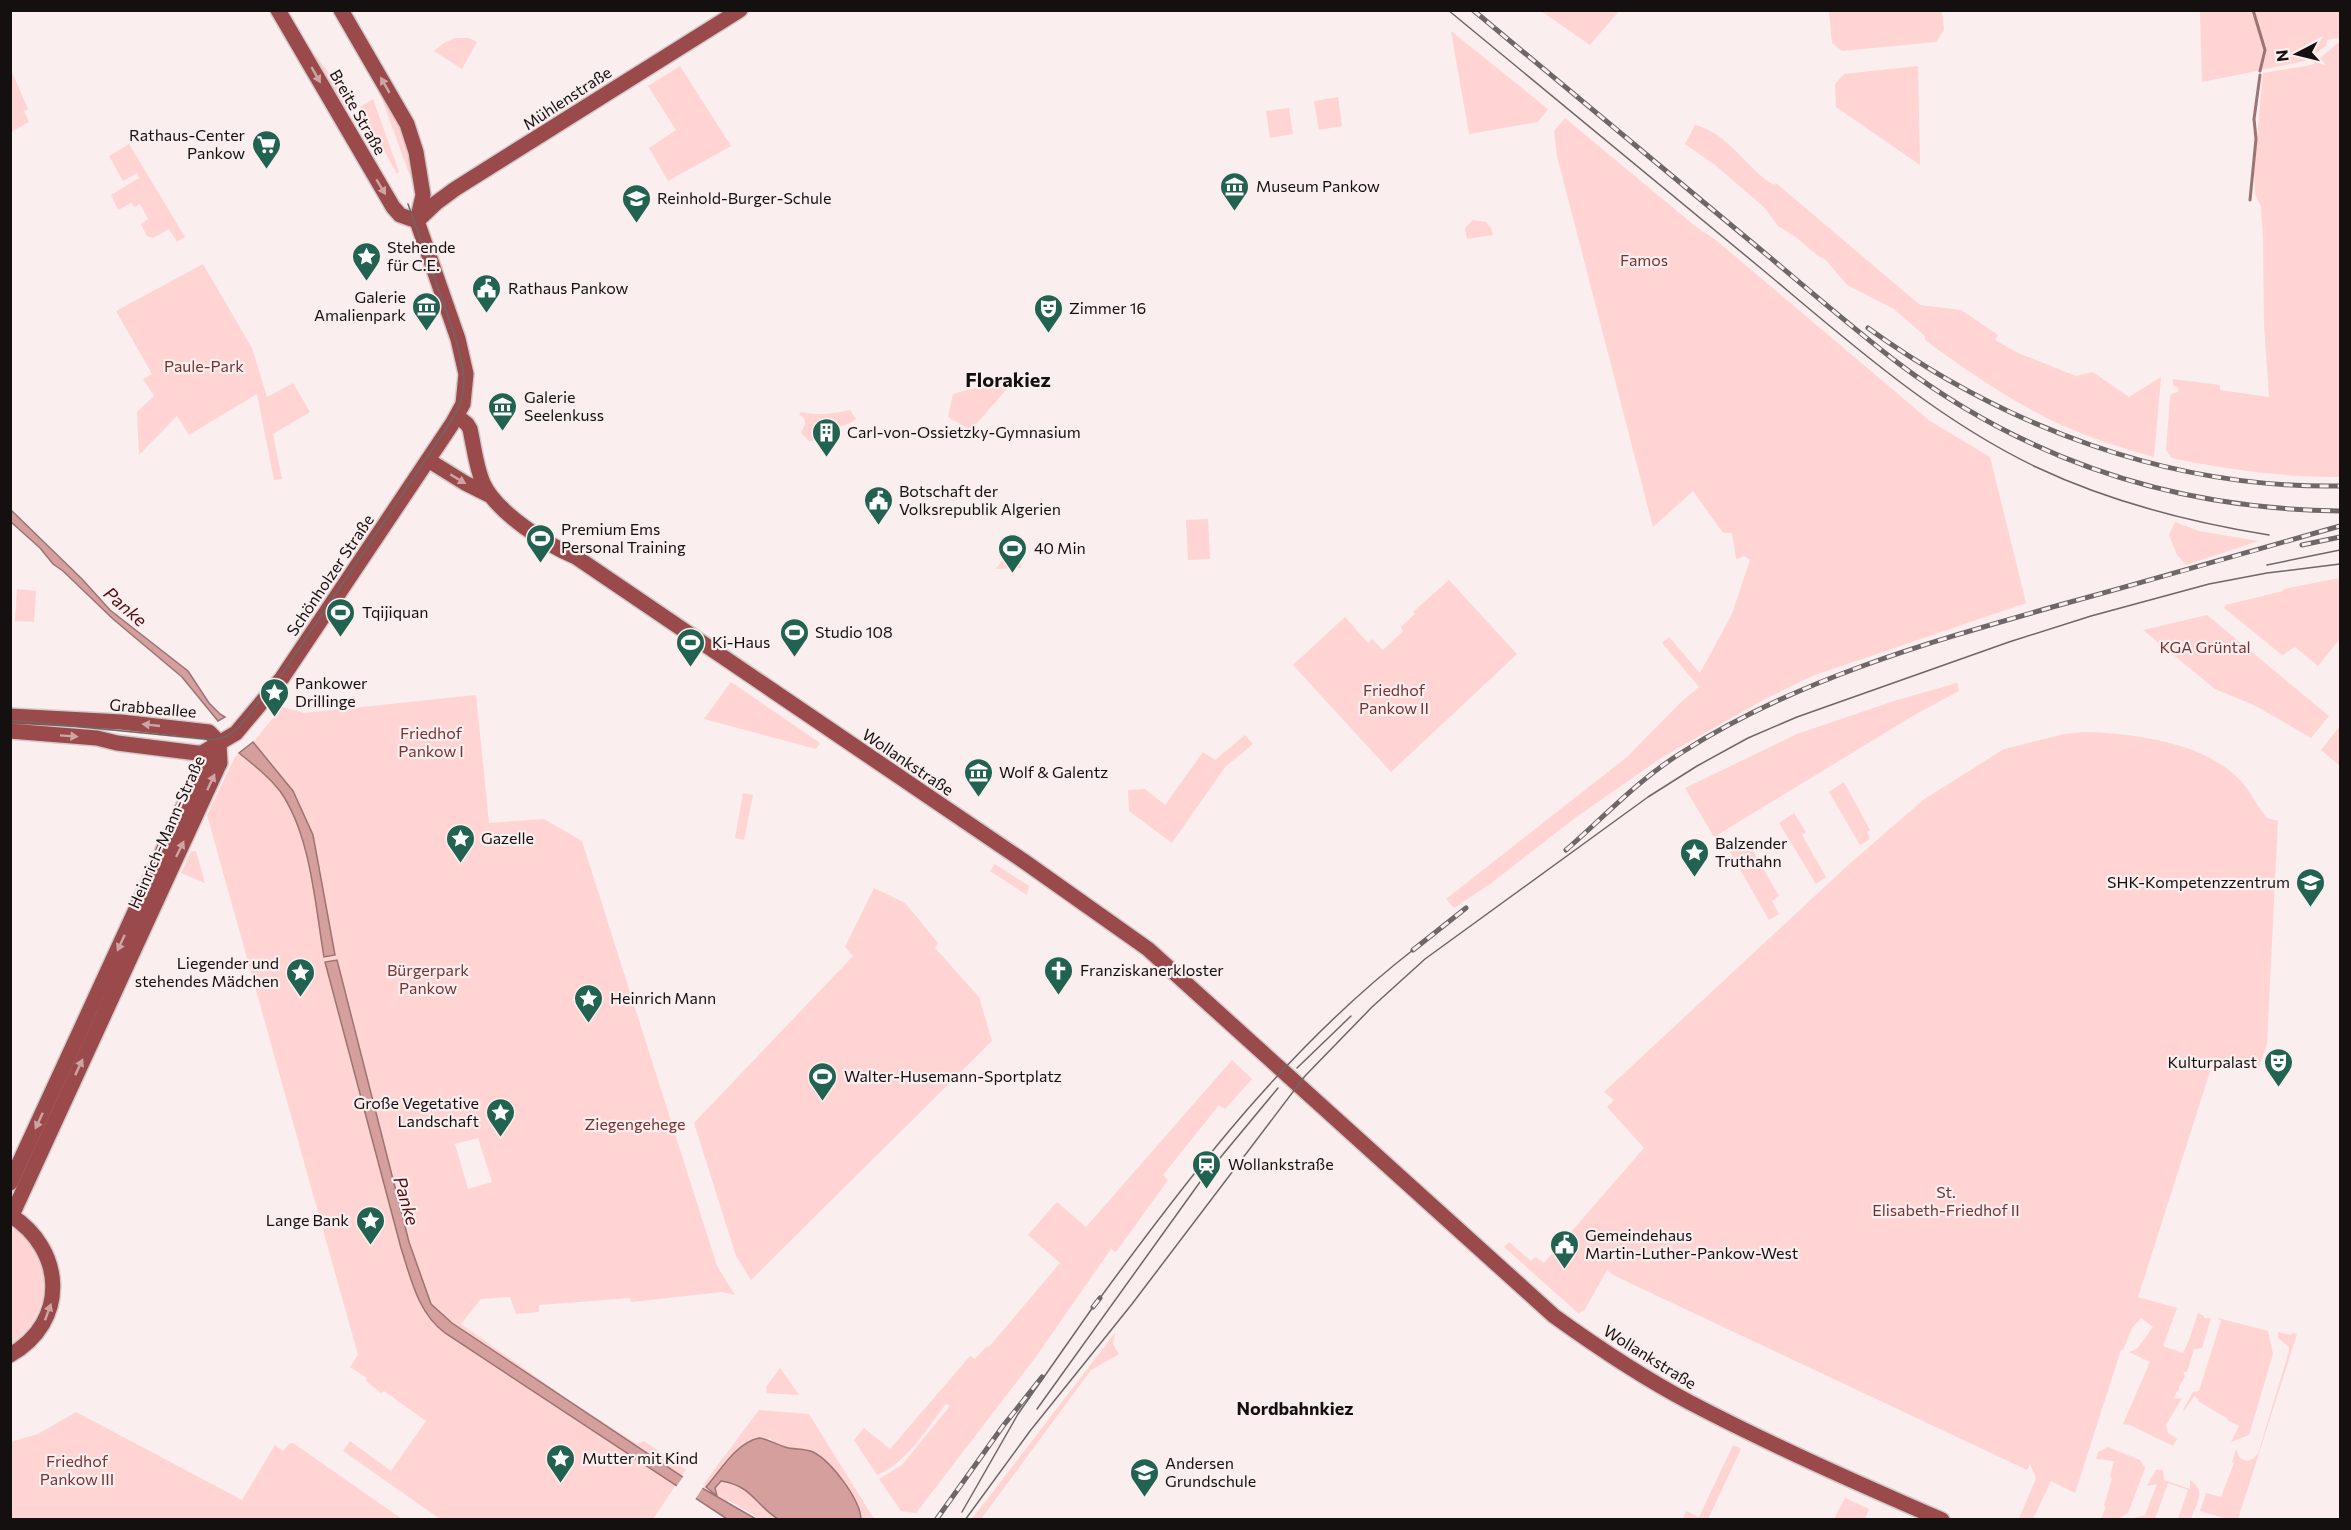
<svg xmlns="http://www.w3.org/2000/svg" width="2351" height="1530" viewBox="0 0 2351 1530" font-family="Commissioner,sans-serif">
	<style>
		.green { fill: #ffd4d2; fill-rule: evenodd }
		.water { fill: #d59f9d; stroke: #9b7473; stroke-width: 1.5 }
		.pier { fill: #faeeee }
		.lines { fill: none; stroke-linecap: round; stroke-linejoin: round }
		.stream { stroke: #9b7473; stroke-width: 3 }
		.major-casing { stroke: #d5caca; stroke-width: 18 }
		.major { stroke: #9a4a4b; stroke-width: 15 }
		.tram { stroke: #6e6767; stroke-width: 1.5 }
		.rail-casing { stroke: #6e6767; stroke-width: 5 }
		.rail { stroke: #faeeee; stroke-width: 3; stroke-dasharray: 9; stroke-linecap: butt }
		.oneway { fill: #cfa4a5 }
		.labels { text-anchor: middle; stroke-width: 4.5; stroke-linejoin: round; paint-order: stroke }
		.street-label { font-size: 16px; fill: #141010; stroke: #faeeee }
		.poi-label { font-size: 16px; fill: #141010; stroke: #faeeee; text-anchor: start }
		.park-label { font-size: 16px; fill: #773334; stroke: #faeeee }
		.water-label { font-size: 18px; font-style: italic; fill: #4f0e14; stroke: #faeeee }
		.neighbourhood-label { font-size: 18px; font-weight: bold; fill: #141010; stroke: #faeeee }
		.quarter-label { font-size: 20px; font-weight: bold; fill: #141010; stroke: #faeeee }
	</style>
	<rect width="100%" height="100%" fill="#faeeee"/>
	<path class="green" d="M1541,11L1619,10V11L1590,45Z
		M1829,11H1942L1944,30L1936,42L1842,51L1832,43Z
		M2200,11H2340V38L2327,40L2326,46L2305,61L2202,82Z
		M1451,31L1548,109L1538,122L1469,134Z
		M455,38H469L477,42L462,69L434,51L444,43Z
		M301,40L317,57L352,104L341,111Z
		M2338,43H2340V477C2283,477 2228,470 2172,458L2166,450L2170,398L2171,394L2178,392L2179,389L2173,385V379L2220,385V390L2269,397L2264,324L2263,238L2261,207L2255,194L2254,171L2263,73L2312,65Z
		M680,66L731,146L668,181L649,148L676,130L648,86Z
		M1918,66L1920,165L1836,107L1835,84L1844,74Z
		M11,70L28,109L24,111L29,122L11,132Z
		M384,93L410,146L414,187L383,102L382,94Z
		M1338,97L1342,126L1319,130L1314,101Z
		M373,99L399,172L397,174L360,107Z
		M1289,108L1293,134L1270,138L1266,111Z
		M1565,118L1695,226L1717,241L1930,421L1990,457L2026,603L1812,676L1765,699L1664,756L1575,818L1490,884L1454,908L1446,899L1627,757L1680,703L1699,687L1662,643L1669,637L1700,673L1732,614L1750,560L1744,556L1736,559L1732,533H1723L1693,491L1653,527L1557,156L1554,131Z
		M1695,125C1729,133 1746,169 1774,185L1776,183L1920,305L1961,310L1998,335L1995,340L2018,353L2076,376L2093,372L2129,397L2161,377L2154,457C2126,449 2098,441 2071,429C2019,407 1970,373 1925,340V336L1894,309L1847,285L1825,259L1818,256L1797,238L1778,226L1764,207L1715,165L1685,144Z
		M129,144L185,237L177,242L169,229L153,238L147,236L141,224L148,219L140,204L134,207L131,203L118,210L111,195L139,178L137,173L123,181L109,156Z
		M1473,220L1486,222L1491,228L1493,235L1467,239L1465,228Z
		M203,264L252,348L267,397L293,383L310,412L273,434L282,479L274,480L257,394L189,435L177,416L139,455L137,412L154,396L143,379L152,374L116,311Z
		M1013,382L971,430L948,417L953,394L982,386Z
		M850,410L856,419C848,425 841,426 832,430C823,433 820,441 809,441L801,433L805,424L804,418L799,414L801,412C818,416 832,414 850,410Z
		M1208,519L1210,559L1188,560L1186,520Z
		M2175,522L2199,531L2258,541L2186,565L2177,555L2169,535Z
		M1020,535L1021,568L996,569Z
		M2340,578V639L2318,666L2295,647L2282,655L2224,608L2226,605L2283,591L2284,589Z
		M1449,580L1517,654L1391,772L1293,665L1345,617L1368,643L1372,639L1383,650L1403,631L1401,627L1415,614L1413,612Z
		M17,589L36,591L34,622L15,621Z
		M2207,615L2329,716L2311,738L2256,706L2215,689L2143,630Z
		M731,682L820,743L816,749L704,719Z
		M1957,683L1959,691L1916,714L1714,837L1685,788L1797,734L1894,701Z
		M476,695L489,823L544,819L582,841L717,1266L735,1295L722,1292L631,1302L630,1298L539,1305V1312L516,1314L510,1297L481,1299L461,1324L566,1398L637,1444L644,1441L686,1470L653,1519H440L343,1451L350,1441L391,1471L426,1421L384,1391L381,1393L366,1381L367,1378L350,1367L358,1355L207,815L235,757L255,740L282,707L304,713ZM478,1138L492,1182L468,1189L455,1144Z
		M2340,726V766L2321,750Z
		M2084,732C2132,733 2201,742 2237,777C2249,788 2256,805 2267,818L2278,821L2267,1043L2258,1070L2214,1059L2138,1297L2177,1308L2163,1346L2183,1353L2189,1340L2198,1313L2204,1316V1318H2211L2202,1348L2194,1349L2187,1372H2183L2185,1376L2179,1387V1391L2176,1392V1395L2174,1396V1399L2182,1398L2166,1425L2168,1433L2177,1439L2173,1446L2130,1425L2123,1424L2150,1362L2129,1352L2137,1349L2153,1327L2141,1318L2132,1328L2123,1350H2121L2075,1493L2051,1481L2033,1519H2019L2036,1478L2030,1464L2027,1470L1613,1275L1607,1270L1584,1311L1578,1313L1504,1247L1509,1242L1531,1261L1536,1257L1544,1263L1644,1148L1607,1107L1614,1100L1604,1092L1846,867L1923,800L2004,749L2064,734Z
		M1245,735L1253,744L1225,767L1172,843L1129,811L1128,790L1145,789L1165,805L1203,752L1215,760Z
		M1844,782L1870,830L1867,832L1870,839L1860,845L1829,792Z
		M743,793L753,795L744,840L735,838Z
		M1794,813L1806,832L1802,835L1826,877L1816,884L1779,823Z
		M1748,842L1779,896L1772,901L1779,914L1769,920L1730,852Z
		M191,851H196L205,883L181,873Z
		M995,864L1029,886L1027,895L990,871Z
		M874,888L905,903L938,943L935,948L979,997L992,1041L751,1280L736,1256L694,1123L853,956L845,947Z
		M1232,1060L1252,1079L1225,1109L1219,1105L1163,1175L1168,1180L1116,1252L1111,1249L1035,1358L916,1513L901,1511L879,1479L902,1465L950,1406L946,1404C926,1429 908,1462 877,1475L854,1440L864,1428L890,1449L970,1356L975,1359L987,1346L989,1347L1060,1263L1028,1235L1054,1205L1057,1202L1086,1227Z
		M11,1222C17,1229 25,1235 31,1242C57,1274 43,1324 11,1345Z
		M2218,1318L2268,1331L2273,1354L2249,1435L2231,1442L2239,1426L2227,1420L2228,1419L2198,1401L2199,1400L2194,1396L2184,1411L2183,1410L2193,1392L2199,1391L2221,1321Z
		M2278,1332L2291,1335L2292,1333L2297,1334L2238,1519H2227L2200,1511L2206,1493L2221,1497L2234,1463L2232,1462L2236,1449L2239,1457C2246,1463 2253,1461 2258,1454L2289,1351V1347L2278,1338Z
		M1115,1333L1113,1344L1119,1354L1091,1370L981,1519H972Z
		M780,1368L799,1395L767,1393L766,1387Z
		M759,1410L809,1414L874,1519H861C860,1499 831,1462 813,1452C805,1448 795,1450 786,1447C780,1446 775,1442 769,1438L737,1450L706,1487L717,1495L715,1488L721,1481C753,1486 755,1505 778,1519H757L755,1516L730,1501H721L702,1486Z
		M76,1412L242,1500L275,1445L283,1451L289,1444L293,1443L402,1519H11V1442L38,1434Z
		M1733,1445L1741,1449L1708,1519H1683L1686,1511L1699,1517Z
		M2108,1447L2140,1460L2145,1468L2128,1513L2119,1519H2101L2106,1507L2104,1506L2112,1478L2110,1477L2114,1461L2096,1459L2098,1452Z
		M2156,1470H2163L2164,1480L2190,1489V1480C2207,1491 2196,1503 2191,1519H2178L2188,1490L2168,1483L2155,1519H2130L2145,1515L2157,1484L2147,1486Z
		M1845,1498L1869,1509L1865,1519H1834Z"/>
	<path class="water" d="M11,510L82,579L110,610L188,671L209,703L220,714L225,717L218,721L182,677L113,619L63,571L53,564L40,548L11,522Z
		M253,742L293,791L313,835L335,955L324,957C315,905 311,835 280,791C268,776 254,765 239,753Z
		M337,960L409,1242L431,1304L452,1323L683,1477L756,1519H727L445,1333C418,1313 411,1279 401,1248L325,962Z
		M759,1438C769,1439 775,1444 785,1447C794,1450 804,1448 813,1452C831,1461 860,1499 861,1519H778C755,1505 753,1486 721,1481L715,1488L717,1496L706,1487C721,1470 736,1443 759,1438Z"/>
	<path class="pier" d="M685,1474L703,1485L706,1483L694,1501L676,1487Z"/>
	<g class="lines">
		<path class="stream" d="M2253,10L2265,50L2260,71
			M2250,200L2256,139L2254,119L2260,75"/>
		<defs>
			<path id="major" d="M278,10L393,207L400,215L417,221
				M417,221L436,203L455,189L740,10
				M457,416L467,424L470,429C474,447 476,467 483,483C496,512 547,545 576,557L1025,862L1148,949L1554,1316C1597,1347 1642,1377 1689,1402C1771,1445 1857,1483 1942,1520
				M428,460L465,483L489,495
				M10,716L121,722L209,732L219,742
				M10,731L97,738L117,743L197,753H202L236,733L282,678L452,424L463,404L466,374L458,339L417,221L423,195L416,152L407,124L341,10
				M10,1183L185,803L205,762L216,747
				M10,1215C65,1249 69,1322 10,1355
				M12,1215L217,769L220,763L219,742"/>
		</defs>
		<use href="#major" class="major-casing"/>
		<use href="#major" class="major"/>
		<path class="tram" d="M1448,10C1553,96 1658,183 1763,270C1849,342 1934,418 2036,467C2110,502 2188,522 2269,535
			M2267,565L2340,550
			M10,720L215,740L227,736L237,729L280,677L444,432L457,411L462,398L464,379L462,363L455,336L408,204
			M1297,1068L1351,1016
			M1100,1298C1193,1171 1288,1047 1413,950
			M1037,1409L1200,1182L1278,1088
			M962,1512L1018,1414L1093,1307
			M965,1520L1030,1431L1132,1304L1305,1076L1372,1007L1425,959L1648,797L1697,766L1748,738L1797,717L2009,642L2091,616L2209,584L2267,573L2340,564"/>
		<defs>
			<path id="rail" d="M1473,10C1563,85 1653,160 1743,235C1794,277 1845,322 1898,363C2029,462 2177,509 2340,511
				M1868,328C2005,427 2170,489 2340,486
				M2302,545L2340,537
				M1566,850C1604,817 1638,780 1681,753C1795,680 1926,643 2056,606C2151,580 2246,553 2340,526
				M1413,950L1466,908
				M1093,1307L1100,1298
				M936,1520L1003,1426L1042,1377"/>
		</defs>
		<use href="#rail" class="rail-casing"/>
		<use href="#rail" class="rail"/>
	</g>
	<defs><path id="oneway-solid" d="M-6-.8H1V-3.2L6.5 0L1 3.2V.8H-6Z" transform="scale(1.5)"/></defs>
	<g class="oneway">
		<use href="#oneway-solid" transform="translate(316 75) rotate(60)"/>
		<use href="#oneway-solid" transform="translate(385 85) rotate(-120)"/>
		<use href="#oneway-solid" transform="translate(381 187) rotate(59)"/>
		<use href="#oneway-solid" transform="translate(458 479) rotate(31)"/>
		<use href="#oneway-solid" transform="translate(151 725) rotate(-174)"/>
		<use href="#oneway-solid" transform="translate(69 736) rotate(4)"/>
		<use href="#oneway-solid" transform="translate(211 782) rotate(-65)"/>
		<use href="#oneway-solid" transform="translate(180 849) rotate(-64)"/>
		<use href="#oneway-solid" transform="translate(121 943) rotate(115)"/>
		<use href="#oneway-solid" transform="translate(79 1067) rotate(-65)"/>
		<use href="#oneway-solid" transform="translate(39 1121) rotate(115)"/>
		<use href="#oneway-solid" transform="translate(48 1312) rotate(-70)"/>
	</g>
	<defs>
		<symbol id="supermarket-pin" viewBox="-11 -11 22 30"><path d="M0 17L-7.5 6A9.5 9.5 0 1 1 7.5 6Z" fill="#226250" stroke="#faeeee"/><path d="M-6-5.5h2.5l.6 2H6L4.5 2H-2.5L-4.4-4H-6ZM-1.5 3.2a1.3 1.3 0 1 0 .1 0ZM3 3.2a1.3 1.3 0 1 0 .1 0Z" fill="#fff"/></symbol>
		<symbol id="museum-pin" viewBox="-11 -11 22 30"><path d="M0 17L-7.5 6A9.5 9.5 0 1 1 7.5 6Z" fill="#226250" stroke="#faeeee"/><path d="M0-6L6-3V-2H-6V-3ZM-5-1h2V3h-2ZM-1-1h2V3h-2ZM3-1h2V3H3ZM-6 4H6V6H-6Z" fill="#fff"/></symbol>
		<symbol id="school-pin" viewBox="-11 -11 22 30"><path d="M0 17L-7.5 6A9.5 9.5 0 1 1 7.5 6Z" fill="#226250" stroke="#faeeee"/><path d="M0-5L7-2L0 1L-7-2ZM-4 1L0 2.5L4 1V4Q0 6-4 4Z" fill="#fff"/></symbol>
		<symbol id="sight-pin" viewBox="-11 -11 22 30"><path d="M0 17L-7.5 6A9.5 9.5 0 1 1 7.5 6Z" fill="#226250" stroke="#faeeee"/><path d="M0-6L1.8-2.2L6-1.7L2.9 1.2L3.7 5.4L0 3.3L-3.7 5.4L-2.9 1.2L-6-1.7L-1.8-2.2Z" fill="#fff"/></symbol>
		<symbol id="civic-pin" viewBox="-11 -11 22 30"><path d="M0 17L-7.5 6A9.5 9.5 0 1 1 7.5 6Z" fill="#226250" stroke="#faeeee"/><path d="M-.6-6.5H3V-4.5H.6V-3L4-1V1h2V6H-6V1h2V-1L-.6-3ZM-1.2 2.5V6h2.4V2.5Z" fill="#fff"/></symbol>
		<symbol id="theatre-pin" viewBox="-11 -11 22 30"><path d="M0 17L-7.5 6A9.5 9.5 0 1 1 7.5 6Z" fill="#226250" stroke="#faeeee"/><path d="M-5-5.5Q0-4 5-5.5V0Q5 5 0 6Q-5 5-5 0ZM-3.3-2.5H-1v1.5H-3.3ZM1-2.5H3.3v1.5H1ZM-2.8 1Q0 5.5 2.8 1Z" fill="#fff"/></symbol>
		<symbol id="building-pin" viewBox="-11 -11 22 30"><path d="M0 17L-7.5 6A9.5 9.5 0 1 1 7.5 6Z" fill="#226250" stroke="#faeeee"/><path d="M-4-6H4V6H1V3H-1V6H-4ZM-2.5-4.3h1.7v1.8h-1.7ZM.8-4.3h1.7v1.8H.8ZM-2.5-1h1.7V.8h-1.7ZM.8-1h1.7V.8H.8Z" fill="#fff"/></symbol>
		<symbol id="stadium-pin" viewBox="-11 -11 22 30"><path d="M0 17L-7.5 6A9.5 9.5 0 1 1 7.5 6Z" fill="#226250" stroke="#faeeee"/><path d="M0-5a6.5 5 0 1 0 0 10a6.5 5 0 1 0 0-10ZM-3.5-1.8h7v3.6h-7Z" fill="#fff"/></symbol>
		<symbol id="university-pin" viewBox="-11 -11 22 30"><path d="M0 17L-7.5 6A9.5 9.5 0 1 1 7.5 6Z" fill="#226250" stroke="#faeeee"/><path d="M0-5L7-2L0 1L-7-2ZM-4 1L0 2.5L4 1V4Q0 6-4 4Z" fill="#fff"/></symbol>
		<symbol id="church-pin" viewBox="-11 -11 22 30"><path d="M0 17L-7.5 6A9.5 9.5 0 1 1 7.5 6Z" fill="#226250" stroke="#faeeee"/><path d="M-1.2-6h2.4v3.5h3.3v2.4h-3.3V6h-2.4V-.1h-3.3v-2.4h3.3Z" fill="#fff"/></symbol>
		<symbol id="station-pin" viewBox="-11 -11 22 30"><path d="M0 17L-7.5 6A9.5 9.5 0 1 1 7.5 6Z" fill="#226250" stroke="#faeeee"/><path d="M-3-6H3Q5-6 5-4V2Q5 4 3 4L4.5 6H3L1.5 4h-3L-3 6H-4.5L-3 4Q-5 4-5 2V-4Q-5-6-3-6ZM-3.5-4v3h7v-3ZM-3.5 1v1.5H-2V1ZM2 1v1.5H3.5V1Z" fill="#fff"/></symbol>
	</defs>
	<g fill-rule="evenodd">
		<use href="#supermarket-pin" x="250" y="128" width="33" height="45"/>
		<use href="#museum-pin" x="1218" y="170" width="33" height="45"/>
		<use href="#school-pin" x="620" y="182" width="33" height="45"/>
		<use href="#sight-pin" x="350" y="240" width="33" height="45"/>
		<use href="#civic-pin" x="470" y="272" width="33" height="45"/>
		<use href="#museum-pin" x="410" y="290" width="33" height="45"/>
		<use href="#theatre-pin" x="1032" y="292" width="33" height="45"/>
		<use href="#museum-pin" x="486" y="390" width="33" height="45"/>
		<use href="#building-pin" x="810" y="416" width="33" height="45"/>
		<use href="#civic-pin" x="862" y="484" width="33" height="45"/>
		<use href="#stadium-pin" x="524" y="522" width="33" height="45"/>
		<use href="#stadium-pin" x="996" y="532" width="33" height="45"/>
		<use href="#stadium-pin" x="324" y="596" width="33" height="45"/>
		<use href="#stadium-pin" x="778" y="616" width="33" height="45"/>
		<use href="#stadium-pin" x="674" y="626" width="33" height="45"/>
		<use href="#sight-pin" x="258" y="676" width="33" height="45"/>
		<use href="#museum-pin" x="962" y="756" width="33" height="45"/>
		<use href="#sight-pin" x="444" y="822" width="33" height="45"/>
		<use href="#sight-pin" x="1678" y="836" width="33" height="45"/>
		<use href="#university-pin" x="2294" y="866" width="33" height="45"/>
		<use href="#church-pin" x="1042" y="954" width="33" height="45"/>
		<use href="#sight-pin" x="284" y="956" width="33" height="45"/>
		<use href="#sight-pin" x="572" y="982" width="33" height="45"/>
		<use href="#theatre-pin" x="2262" y="1046" width="33" height="45"/>
		<use href="#stadium-pin" x="806" y="1060" width="33" height="45"/>
		<use href="#sight-pin" x="484" y="1096" width="33" height="45"/>
		<use href="#station-pin" x="1190" y="1148" width="33" height="45"/>
		<use href="#sight-pin" x="354" y="1204" width="33" height="45"/>
		<use href="#civic-pin" x="1548" y="1228" width="33" height="45"/>
		<use href="#sight-pin" x="544" y="1442" width="33" height="45"/>
		<use href="#school-pin" x="1128" y="1456" width="33" height="45"/>
	</g>
	<g class="labels">
		<g class="street-label">
			<text transform="translate(567 98) rotate(-33)" y="6">Mühlenstraße</text>
			<text transform="translate(358 112) rotate(60)" y="6">Breite Straße</text>
			<text transform="translate(330 575) rotate(-56)" y="6">Schönholzer Straße</text>
			<text transform="translate(153 708) rotate(5)" y="6">Grabbeallee</text>
			<text transform="translate(908 762) rotate(34)" y="6">Wollankstraße</text>
			<text transform="translate(166 832) rotate(-66)" y="6">Heinrich-Mann-Straße</text>
			<text transform="translate(1650 1357) rotate(32)" y="6">Wollankstraße</text>
		</g>
		<g class="poi-label">
			<text x="245" y="141" text-anchor="end">Rathaus-Center<tspan x="245" dy="18">Pankow</tspan></text>
			<text x="1256" y="192">Museum Pankow</text>
			<text x="657" y="204">Reinhold-Burger-Schule</text>
			<text x="387" y="253">Stehende<tspan x="387" dy="18">für C.E.</tspan></text>
			<text x="508" y="294">Rathaus Pankow</text>
			<text x="406" y="303" text-anchor="end">Galerie<tspan x="406" dy="18">Amalienpark</tspan></text>
			<text x="1069" y="314">Zimmer 16</text>
			<text x="524" y="403">Galerie<tspan x="524" dy="18">Seelenkuss</tspan></text>
			<text x="847" y="438">Carl-von-Ossietzky-Gymnasium</text>
			<text x="899" y="497">Botschaft der<tspan x="899" dy="18">Volksrepublik Algerien</tspan></text>
			<text x="561" y="535">Premium Ems<tspan x="561" dy="18">Personal Training</tspan></text>
			<text x="1034" y="554">40 Min</text>
			<text x="362" y="618">Tqijiquan</text>
			<text x="815" y="638">Studio 108</text>
			<text x="712" y="648">Ki-Haus</text>
			<text x="295" y="689">Pankower<tspan x="295" dy="18">Drillinge</tspan></text>
			<text x="999" y="778">Wolf &amp; Galentz</text>
			<text x="481" y="844">Gazelle</text>
			<text x="1715" y="849">Balzender<tspan x="1715" dy="18">Truthahn</tspan></text>
			<text x="2290" y="888" text-anchor="end">SHK-Kompetenzzentrum</text>
			<text x="279" y="969" text-anchor="end">Liegender und<tspan x="279" dy="18">stehendes Mädchen</tspan></text>
			<text x="1080" y="976">Franziskanerkloster</text>
			<text x="610" y="1004">Heinrich Mann</text>
			<text x="2257" y="1068" text-anchor="end">Kulturpalast</text>
			<text x="844" y="1082">Walter-Husemann-Sportplatz</text>
			<text x="479" y="1109" text-anchor="end">Große Vegetative<tspan x="479" dy="18">Landschaft</tspan></text>
			<text x="1228" y="1170">Wollankstraße</text>
			<text x="349" y="1226" text-anchor="end">Lange Bank</text>
			<text x="1585" y="1241">Gemeindehaus<tspan x="1585" dy="18">Martin-Luther-Pankow-West</tspan></text>
			<text x="582" y="1464">Mutter mit Kind</text>
			<text x="1165" y="1469">Andersen<tspan x="1165" dy="18">Grundschule</tspan></text>
		</g>
		<g class="park-label">
			<text x="1644" y="266">Famos</text>
			<text x="204" y="372">Paule-Park</text>
			<text x="2205" y="653">KGA Grüntal</text>
			<text x="1394" y="696">Friedhof<tspan x="1394" dy="18">Pankow II</tspan></text>
			<text x="431" y="739">Friedhof<tspan x="431" dy="18">Pankow I</tspan></text>
			<text x="428" y="976">Bürgerpark<tspan x="428" dy="18">Pankow</tspan></text>
			<text x="635" y="1130">Ziegengehege</text>
			<text x="1946" y="1198">St.<tspan x="1946" dy="18">Elisabeth-Friedhof II</tspan></text>
			<text x="77" y="1467">Friedhof<tspan x="77" dy="18">Pankow III</tspan></text>
		</g>
		<g class="water-label">
			<text transform="translate(125 607) rotate(41)" y="6">Panke</text>
			<text transform="translate(406 1201) rotate(74)" y="6">Panke</text>
		</g>
		<g class="neighbourhood-label">
			<text x="1295" y="1415">Nordbahnkiez</text>
		</g>
		<g class="quarter-label">
			<text x="1008" y="387">Florakiez</text>
		</g>
	</g>
	<rect width="2351" height="1530" fill="none" stroke="#141010" stroke-width="24"/>
	<g transform="translate(2297 54) rotate(263)" stroke="#faeeee" stroke-width="4.5" paint-order="stroke">
	<path d="M0-4.5L10 22L0 15L-10 22Z" fill="#141010"/>
	<text y="-9" font-size="16" font-weight="bold" text-anchor="middle" fill="#141010">N</text>
	</g>
</svg>
